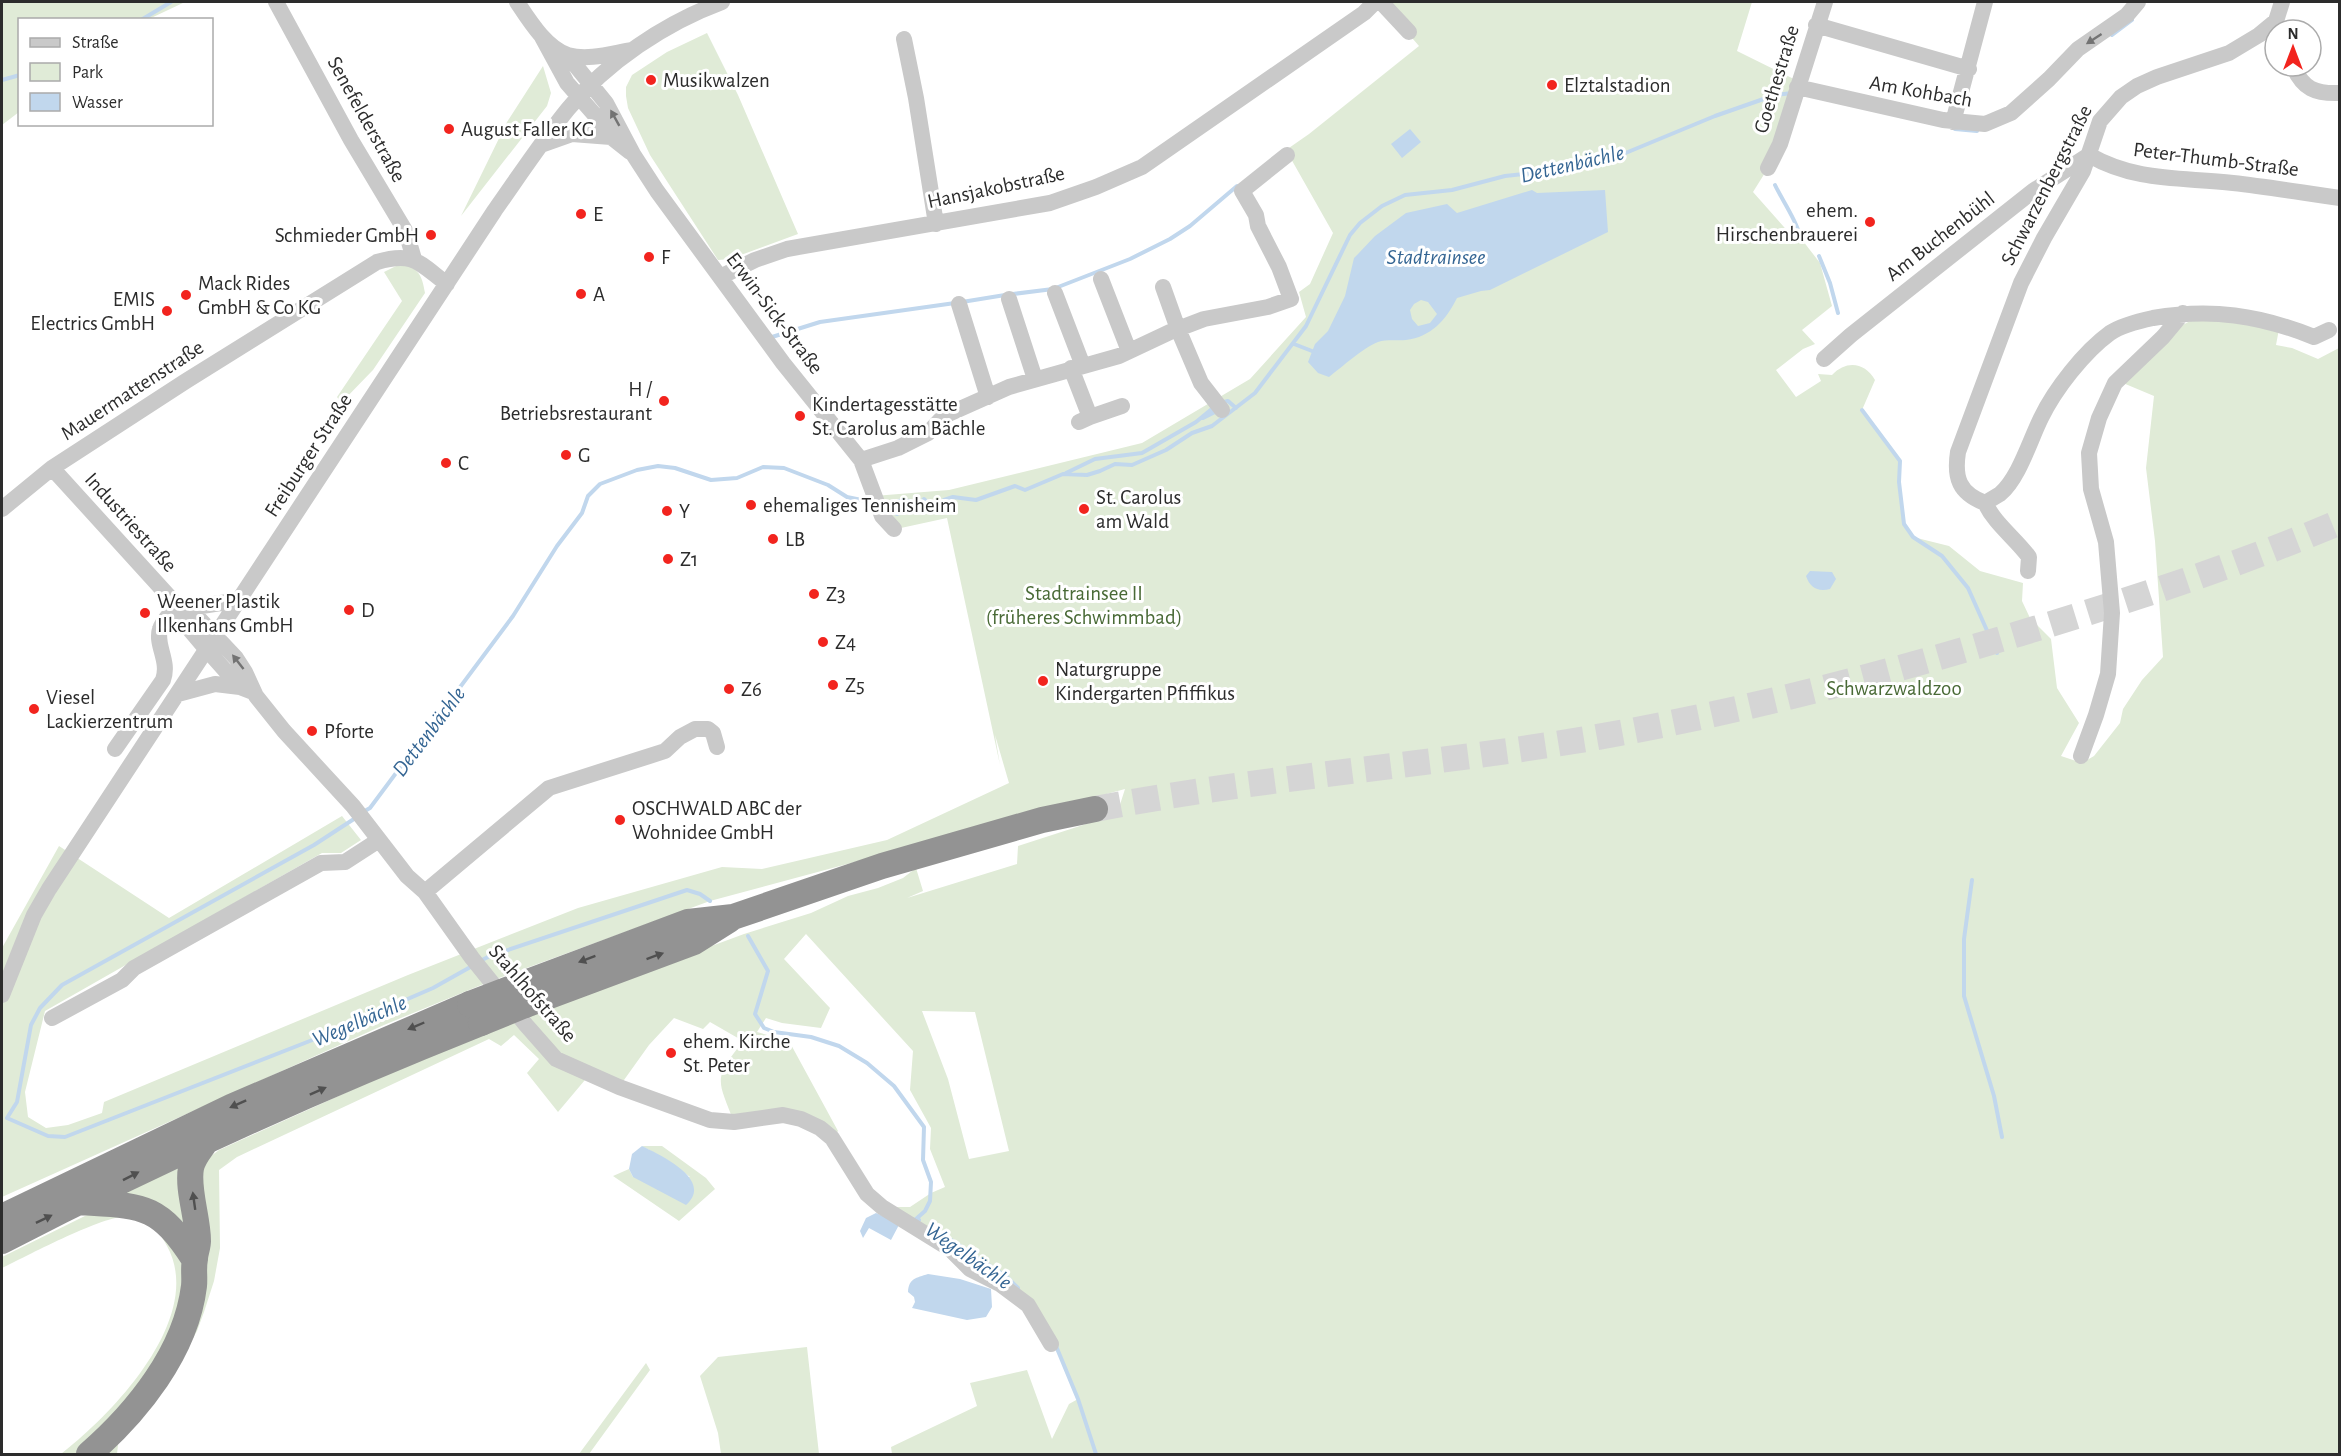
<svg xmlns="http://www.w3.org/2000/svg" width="2341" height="1456" viewBox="0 0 2341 1456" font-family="'Alegreya Sans',sans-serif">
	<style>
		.green { fill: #e0ebd7; fill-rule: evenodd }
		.water { fill: #c1d7ed; fill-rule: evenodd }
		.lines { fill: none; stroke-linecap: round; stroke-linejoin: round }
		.stream { stroke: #c1d7ed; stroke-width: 4 }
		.highway-tunnel { stroke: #d5d5d5; stroke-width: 26; stroke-dasharray: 26 13; stroke-linecap: butt }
		.minor { stroke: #c9c9c9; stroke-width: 16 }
		.highway { stroke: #939393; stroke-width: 26 }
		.highway-bridge { stroke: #939393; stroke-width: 26 }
		.oneway { fill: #737373 }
		.oneway2 { fill: #505050 }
		.poi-dot { fill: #f2241e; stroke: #fff; stroke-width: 2 }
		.labels { text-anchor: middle; stroke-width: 6; stroke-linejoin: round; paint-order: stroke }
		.street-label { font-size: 21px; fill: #2c2c2c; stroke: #fff }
		.poi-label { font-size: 21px; fill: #2c2c2c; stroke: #fff; text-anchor: start }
		.park-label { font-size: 21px; fill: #496a36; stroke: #fff }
		.water-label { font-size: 22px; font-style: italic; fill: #346593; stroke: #fff }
	</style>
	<rect width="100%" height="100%" fill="#fff"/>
	<path class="green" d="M2,2H185L149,19L20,20L19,112L2,125Z
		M1381,2H1752L1737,51L1798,81L1768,168L1753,192L1791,235L1803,241L1820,263L1832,306L1802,330L1815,344L1803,349L1776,370L1796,397L1821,381L1818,374L1832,375C1846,360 1865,362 1875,380L1862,410L1900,461L1899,482L1904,525L1913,537L1949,546L1980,571L2023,583L2022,601L2030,618L2051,639L2057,688L2079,723L2061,756L2082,763L2094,756L2120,723L2123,709L2142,680L2163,657L2155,541L2146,468L2154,396L2123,383C2143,363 2172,324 2199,318L2279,329L2276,345L2292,348L2318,359L2339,348V1454H892L891,1447L977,1406L970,1383L1027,1370L1052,1439L1069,1404L1078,1399L1056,1347L1033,1311L882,1207H910L931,1193L945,1187L930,1149L931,1128L910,1090L913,1051L806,934L784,959L830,1008L821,1028L782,1023L766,1018L757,1032L789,1041L838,1131L832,1138L801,1119L734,1122C717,1078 713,1080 743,1041L710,1022L703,1029L674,1018L649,1045L619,1087L590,1074L558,1112L527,1073L539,1059L514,1035L501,1046L489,1039L237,1157L219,1170L220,1248L214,1281L204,1312L197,1331L170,1378L119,1436L117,1454H61C113,1414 206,1317 167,1246C159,1229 143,1218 124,1217C102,1216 25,1257 2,1268V1257L95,1211L114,1195L183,1162L207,1159L219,1150L482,1031L744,934L811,913L848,896L878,888L903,878L916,868L923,891L907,898L1017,864L1018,846L1117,814L1125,789L710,901L491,981L384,1025L2,1197V948L59,846L169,918L342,816L361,840L341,853H322L45,1011L25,1092L28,1117L46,1128L68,1125L102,1113L104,1102L408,975L578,908L722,867L762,869L887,840L1009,783L995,735L1000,765L947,518L887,531L874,496L949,490L1142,443L1250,379L1306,317L1299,292L1310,284L1333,233L1286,150L1309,134L1419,46ZM922,1011L975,1012L1009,1151L969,1159L948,1079Z
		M707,33L738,95L798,234L730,259L718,260L650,155L628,108L626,96V87L632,75L667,52Z
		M543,66L551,93L547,106L461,216L507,122Z
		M402,263C419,269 422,275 425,293L373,370L341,403L337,397L402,301L384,272Z
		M642,1146H662L706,1178L715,1189L679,1221L613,1176L629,1169L633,1177H690L669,1161Z
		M807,1347L819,1454H721L718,1433L700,1376L718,1357Z
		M646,1363L650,1370L589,1454H579Z"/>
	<path class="water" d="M1410,129L1421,142L1402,158L1391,144Z
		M1532,190L1537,193L1605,190L1608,232L1490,290L1481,291L1457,298C1446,320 1431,337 1406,340C1397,341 1387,339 1378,342C1363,348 1342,367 1329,377L1318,373L1308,362L1315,344L1328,331L1345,296L1354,258L1358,254L1375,236L1406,213L1447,204L1457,213ZM1421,300L1428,302L1437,314L1430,323L1418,326L1412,319L1410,310L1414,304Z
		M1810,571L1832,572L1836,579L1830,589C1818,592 1810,588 1806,576Z
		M642,1146C662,1156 714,1180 686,1205L633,1177L629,1169L632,1154Z
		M876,1213L900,1223L891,1240L869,1228L863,1238L860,1231L866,1218Z
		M928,1274L960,1279L991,1289L992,1307L986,1317L967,1320L912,1308L915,1302L914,1297L908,1292C909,1278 916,1278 928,1274Z"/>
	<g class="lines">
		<path class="stream" d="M141,20L171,2
			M2112,35L2132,20
			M2,80L20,75
			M1955,129L1977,131
			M1775,185C1781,198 1796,220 1799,233
			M1819,256L1830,283L1838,313
			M1013,294L1053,289L1130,259L1170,239L1190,226L1237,186
			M962,302L1005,295
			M772,337L820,322L955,303
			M1294,344L1312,351
			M1224,402L1228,401L1236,408
			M1862,410L1900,461L1899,482L1904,524L1913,537L1942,556L1968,588L1997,653
			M1203,418L1215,412
			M1066,473L1095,459L1142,453L1196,422L1213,408
			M885,506C898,500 906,498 920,504
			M886,508L897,514L920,504L924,499L930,505L938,506L944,500L953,497L976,500L1015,486L1025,490L1063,474L1087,475L1100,471L1115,464L1132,465L1166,450L1192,433L1212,426L1255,393L1306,326L1350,235L1360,223L1382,206L1405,195L1452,190L1505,176L1562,170L1611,159L1715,116L1775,95L1792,93
			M363,812L370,808L513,616L557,546L582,513L588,496L600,484L637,470L658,466L675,468L711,480L737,478L763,467L784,468L828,485L847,497L871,502
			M1972,880L1964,939V996L1994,1096L2002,1137
			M748,936L768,971L755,1014L764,1028L774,1032L811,1037L839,1046L867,1063L894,1086L924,1127L923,1160L931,1182L930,1201L925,1211L916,1219L919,1220
			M480,961L490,956L687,890L700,894L710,901
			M7,1118L17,1102L31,1025L40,1008L62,985L314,845L357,817
			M7,1118L48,1136L65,1137L320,1037L433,988L474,965
			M951,1240L1007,1277L1018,1288
			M1056,1346L1078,1399L1096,1454"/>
		<path class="highway-tunnel" d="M1095,809C1260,777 1427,766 1592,738C1736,713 1878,676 2018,634C2127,601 2234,567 2340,522"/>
		<path class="minor" d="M276,2L351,140L406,232L414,259
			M517,2C529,20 546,48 568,55C588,61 613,53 632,50
			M1381,2L1409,32
			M2282,2L2276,21L2259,35L2229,53L2157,77L2137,86L2121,97L2100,121L2083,171L2044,238L2021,283L1958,452C1954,478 1959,493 1985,503C1990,500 1995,497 2000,494C2019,478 2030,440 2041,418C2055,389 2084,352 2110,333C2122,325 2139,321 2153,318C2211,308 2259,315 2314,337L2329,330
			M1816,25L1969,69
			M542,37L567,83L594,114L611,137L630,152
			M904,39L916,98L936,224
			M567,55L606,103L633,154L657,191L783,363L861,460L882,516L894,529
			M2293,66C2303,89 2315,94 2340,93
			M1797,87L1943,120L1985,124L2011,113L2049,79L2078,49L2127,15L2138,2
			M1953,122L1985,2
			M541,145L572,134L611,137
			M2089,155C2136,182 2181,177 2233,183C2269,187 2304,193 2340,198
			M1768,168L1780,144L1825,2
			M720,277L755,260L787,249L1050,203L1096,187L1142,167L1364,13L1375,2
			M1101,279L1129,351
			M1163,287L1178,329L1201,383L1222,410
			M1055,293L1083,366
			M1009,299L1035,379
			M959,304L988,397
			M1824,359L1851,335L2033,191L2089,155
			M1071,368L1090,417L1079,422
			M1090,417L1122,406
			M861,460L898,448L928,433L944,416L1009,387L1119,356L1170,332L1204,319L1268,307L1291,299L1279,267L1258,226L1256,215L1242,191L1287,155
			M52,468L173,601L180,618L207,650L240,687L253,692
			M1985,503C1995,524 2015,538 2029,557L2028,571
			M2,509L52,468L186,381L377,262C414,251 419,263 447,284
			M177,605L189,608L236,658L245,672L256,696L284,731L353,806L407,876L425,892L472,958L526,1025L556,1059L619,1087L710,1120L734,1122L783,1115L801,1119L820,1128L832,1138L867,1194L882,1207L950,1249L970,1269L1000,1284L1028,1305L1051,1344
			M189,608L240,600
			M178,694L215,684L240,687
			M115,749L163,680C170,661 155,645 160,629C162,621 172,612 177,605
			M2081,756L2096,715L2108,674L2112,613L2106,542L2091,489L2089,453L2099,418L2115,383L2163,337L2183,313
			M425,892L549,788L665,751L680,737L695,729H708L713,733L717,747
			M2,995L34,915L49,889L495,210C519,176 542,141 568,109C607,62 665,23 722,2
			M52,1018L122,980L134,968L321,863L345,862L379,840"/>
		<path class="highway" d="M512,988L688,922L733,917L882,866L1042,820L1095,809
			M525,1005L694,942L729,920
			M79,1202C142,1206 158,1203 194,1259
			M2,1217L231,1107L470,1004
			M2,1241C158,1160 318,1088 481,1023
			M89,1454C137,1412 186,1352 194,1286C195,1277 193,1268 195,1259C195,1253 198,1247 198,1241C198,1218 187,1189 191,1168C193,1157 201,1149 207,1140"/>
		<path class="highway-bridge" d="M470,1004L512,988
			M481,1023L525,1005"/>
	</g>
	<defs><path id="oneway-solid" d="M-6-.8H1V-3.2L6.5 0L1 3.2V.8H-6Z" transform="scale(1.5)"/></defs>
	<g class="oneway">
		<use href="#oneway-solid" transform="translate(2094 39) rotate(147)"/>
		<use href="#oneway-solid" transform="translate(615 118) rotate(-119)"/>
		<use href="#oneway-solid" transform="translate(238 662) rotate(-128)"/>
	</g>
	<g class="oneway2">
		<use href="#oneway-solid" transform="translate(655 956) rotate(-20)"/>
		<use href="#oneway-solid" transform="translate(587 959) rotate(159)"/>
		<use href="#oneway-solid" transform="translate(416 1026) rotate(157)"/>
		<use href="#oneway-solid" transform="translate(318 1091) rotate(-24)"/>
		<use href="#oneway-solid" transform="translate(238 1104) rotate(156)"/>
		<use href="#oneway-solid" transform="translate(131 1176) rotate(-27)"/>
		<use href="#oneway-solid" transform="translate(194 1201) rotate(-98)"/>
		<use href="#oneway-solid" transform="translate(44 1219) rotate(-26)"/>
	</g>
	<g class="poi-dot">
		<circle cx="651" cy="80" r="6"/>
		<circle cx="1552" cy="85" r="6"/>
		<circle cx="449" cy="129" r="6"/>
		<circle cx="581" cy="214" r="6"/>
		<circle cx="1870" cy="222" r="6"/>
		<circle cx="431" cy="235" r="6"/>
		<circle cx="649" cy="257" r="6"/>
		<circle cx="581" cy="294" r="6"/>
		<circle cx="186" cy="295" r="6"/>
		<circle cx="167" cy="311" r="6"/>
		<circle cx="664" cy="401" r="6"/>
		<circle cx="800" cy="416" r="6"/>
		<circle cx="566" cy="455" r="6"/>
		<circle cx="446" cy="463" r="6"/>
		<circle cx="751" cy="505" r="6"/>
		<circle cx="1084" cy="509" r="6"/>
		<circle cx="667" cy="511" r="6"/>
		<circle cx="773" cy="539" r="6"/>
		<circle cx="668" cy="559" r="6"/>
		<circle cx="814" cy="594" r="6"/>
		<circle cx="349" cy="610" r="6"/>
		<circle cx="145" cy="613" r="6"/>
		<circle cx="823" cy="642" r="6"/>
		<circle cx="1043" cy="681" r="6"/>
		<circle cx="833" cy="685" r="6"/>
		<circle cx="729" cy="689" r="6"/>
		<circle cx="34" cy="709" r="6"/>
		<circle cx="312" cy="731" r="6"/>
		<circle cx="620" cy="820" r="6"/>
		<circle cx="671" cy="1053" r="6"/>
	</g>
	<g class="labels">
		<g class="street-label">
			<text transform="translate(1776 79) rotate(-73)" y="7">Goethestraße</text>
			<text transform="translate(1921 91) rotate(10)" y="7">Am Kohbach</text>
			<text transform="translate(367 119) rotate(61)" y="7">Senefelderstraße</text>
			<text transform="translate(2216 159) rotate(7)" y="7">Peter-Thumb-Straße</text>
			<text transform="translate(2046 185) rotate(-63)" y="7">Schwarzenbergstraße</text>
			<text transform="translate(996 187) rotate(-12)" y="7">Hansjakobstraße</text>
			<text transform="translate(1940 236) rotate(-38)" y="7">Am Buchenbühl</text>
			<text transform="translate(775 313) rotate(53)" y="7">Erwin-Sick-Straße</text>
			<text transform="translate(132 390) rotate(-33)" y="7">Mauermattenstraße</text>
			<text transform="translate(308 455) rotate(-57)" y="7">Freiburger Straße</text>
			<text transform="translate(131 522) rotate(48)" y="7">Industriestraße</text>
			<text transform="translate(533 993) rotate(49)" y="7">Stahlhofstraße</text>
		</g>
		<g class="poi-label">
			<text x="663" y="87">Musikwalzen</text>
			<text x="1564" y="92">Elztalstadion</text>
			<text x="461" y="136">August Faller KG</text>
			<text x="1858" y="217" text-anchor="end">ehem.<tspan x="1858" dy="24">Hirschenbrauerei</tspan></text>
			<text x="593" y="221">E</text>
			<text x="419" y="242" text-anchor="end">Schmieder GmbH</text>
			<text x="661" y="264">F</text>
			<text x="198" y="290">Mack Rides<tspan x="198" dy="24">GmbH &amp; Co KG</tspan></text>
			<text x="593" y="301">A</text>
			<text x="155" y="306" text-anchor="end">EMIS<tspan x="155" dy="24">Electrics GmbH</tspan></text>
			<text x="652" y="396" text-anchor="end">H /<tspan x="652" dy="24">Betriebsrestaurant</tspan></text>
			<text x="812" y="411">Kindertagesstätte<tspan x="812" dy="24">St. Carolus am Bächle</tspan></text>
			<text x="578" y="462">G</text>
			<text x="458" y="470">C</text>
			<text x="1096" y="504">St. Carolus<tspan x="1096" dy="24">am Wald</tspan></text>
			<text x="763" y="512">ehemaliges Tennisheim</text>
			<text x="679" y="518">Y</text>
			<text x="785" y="546">LB</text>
			<text x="680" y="566">Z1</text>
			<text x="826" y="601">Z3</text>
			<text x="157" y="608">Weener Plastik<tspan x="157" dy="24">Ilkenhans GmbH</tspan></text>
			<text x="361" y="617">D</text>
			<text x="835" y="649">Z4</text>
			<text x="1055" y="676">Naturgruppe<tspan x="1055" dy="24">Kindergarten Pfiffikus</tspan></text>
			<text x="845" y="692">Z5</text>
			<text x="741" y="696">Z6</text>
			<text x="46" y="704">Viesel<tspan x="46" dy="24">Lackierzentrum</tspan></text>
			<text x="324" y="738">Pforte</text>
			<text x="632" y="815">OSCHWALD ABC der<tspan x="632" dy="24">Wohnidee GmbH</tspan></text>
			<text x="683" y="1048">ehem. Kirche<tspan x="683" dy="24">St. Peter</tspan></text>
		</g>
		<g class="park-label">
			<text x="1084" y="600">Stadtrainsee II<tspan x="1084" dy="24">(früheres Schwimmbad)</tspan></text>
			<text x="1894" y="695">Schwarzwaldzoo</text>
		</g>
		<g class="water-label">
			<text transform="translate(1572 163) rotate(-13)" y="8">Dettenbächle</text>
			<text x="1436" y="264">Stadtrainsee</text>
			<text transform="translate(428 731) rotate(-53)" y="8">Dettenbächle</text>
			<text transform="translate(359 1020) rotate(-23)" y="8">Wegelbächle</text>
			<text transform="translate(969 1255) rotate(35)" y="8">Wegelbächle</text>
		</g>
	</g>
	<rect width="2341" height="1456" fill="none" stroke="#2c2c2c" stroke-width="6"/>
	<rect x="18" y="18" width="195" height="108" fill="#ffffff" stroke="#ababab" stroke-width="1.5"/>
	<rect x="30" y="38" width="30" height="9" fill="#c9c9c9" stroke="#ababab" stroke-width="1.5"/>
	<text x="72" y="48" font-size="18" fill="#2c2c2c">Straße</text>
	<rect x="30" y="63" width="30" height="18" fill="#e0ebd7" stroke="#ababab" stroke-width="1.5"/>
	<text x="72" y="78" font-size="18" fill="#2c2c2c">Park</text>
	<rect x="30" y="93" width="30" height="18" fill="#c1d7ed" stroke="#ababab" stroke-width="1.5"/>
	<text x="72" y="108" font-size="18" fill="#2c2c2c">Wasser</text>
	<g transform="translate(2293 48)"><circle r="28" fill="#ffffff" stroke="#ababab" stroke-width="1.5"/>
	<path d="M0-4.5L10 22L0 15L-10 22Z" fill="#f2241e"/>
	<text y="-9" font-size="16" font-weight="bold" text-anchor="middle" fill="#2c2c2c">N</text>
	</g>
</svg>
